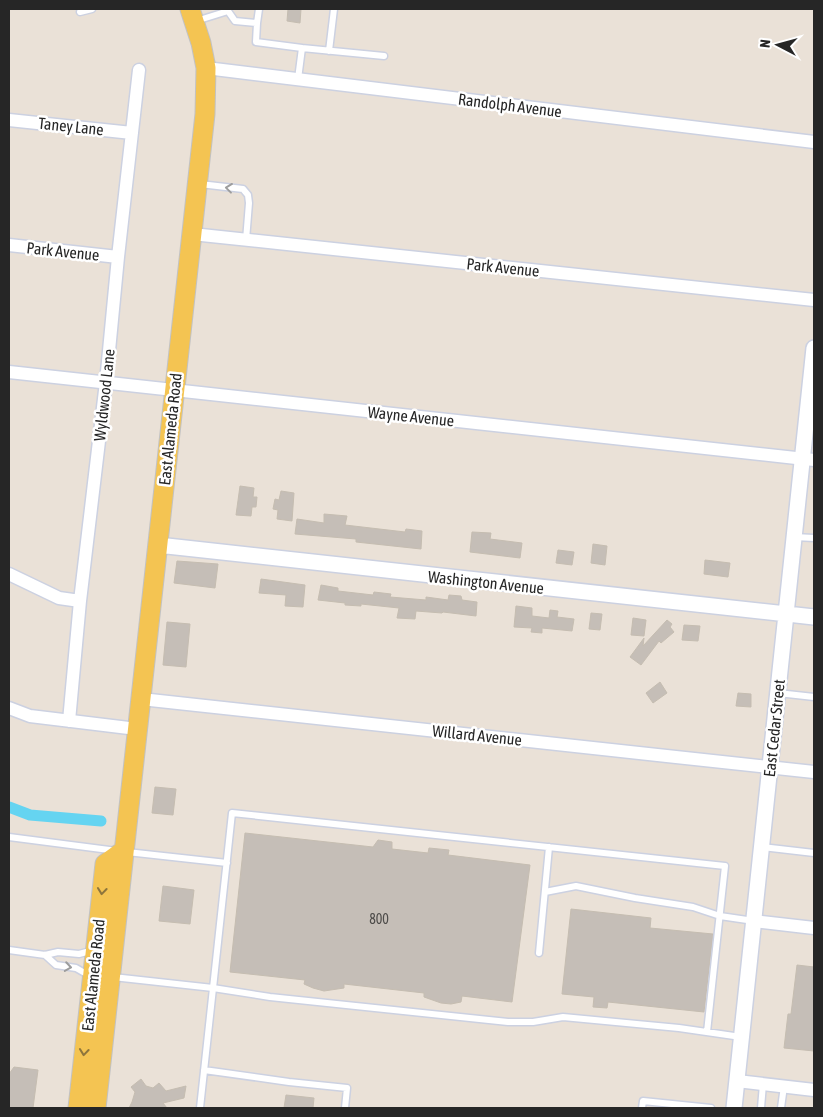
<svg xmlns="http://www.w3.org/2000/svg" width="823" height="1117" viewBox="0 0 823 1117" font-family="'Asap Condensed',sans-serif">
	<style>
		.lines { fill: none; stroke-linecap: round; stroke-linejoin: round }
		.canal { stroke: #65d4f1; stroke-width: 11 }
		.building { fill: #c5beb7; stroke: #c5bdb1 }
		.service-casing { stroke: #ccd1e1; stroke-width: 9 }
		.minor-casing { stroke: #ccd1e1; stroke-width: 15 }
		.tertiary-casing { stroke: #ccd1e1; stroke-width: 18 }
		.primary-casing { stroke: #c2c2c2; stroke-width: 21 }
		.service { stroke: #fff; stroke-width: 6 }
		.minor { stroke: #fff; stroke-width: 12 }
		.tertiary { stroke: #fff; stroke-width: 15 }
		.primary { stroke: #f4c452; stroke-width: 19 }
		.oneway { stroke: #9d9d9d }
		.oneway2 { stroke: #8d753c }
		.labels { text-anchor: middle; stroke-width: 5; stroke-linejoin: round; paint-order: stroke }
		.number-label { font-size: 14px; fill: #4e4c4a }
		.street-label { font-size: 16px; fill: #262626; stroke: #fff }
	</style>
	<rect width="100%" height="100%" fill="#eae1d7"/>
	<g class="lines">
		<path class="canal" d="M9,807L30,815L101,821"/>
	</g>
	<path class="building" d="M288,9H301L300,23L287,21Z
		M240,486L254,488L253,497H257L256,507H252L251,516L236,515Z
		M281,491L294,493L292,521L277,519L278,510L273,509L275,499L279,500Z
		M324,514L347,516L345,525L405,532L406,529L422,531L421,549L356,542V539L295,534L297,519L324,523Z
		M472,532L491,533L490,539L522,543L520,558L470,552Z
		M593,544L607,546L605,565L591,563Z
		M558,550L574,552L572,565L556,563Z
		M705,560L730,563L728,577L704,574Z
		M177,561L218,564L215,588L174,583Z
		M261,579L305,585L303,607L285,606L286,595L259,593Z
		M321,585L338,588V591L373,595L374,592L391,594L390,597L426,600V597L448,600L449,595L461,596L462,600L477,602L476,616L443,612L442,613L416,611L415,619L397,618L399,608L361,604V606L345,605V603L318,600Z
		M516,606L532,608V616L549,618L550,610L558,611L557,617L574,619L572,631L542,628V633L531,632L532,628L514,627Z
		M591,613L602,614L600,630L589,629Z
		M633,618L646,620L644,636L631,635Z
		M667,620L672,624L670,627L674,632L661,643L659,641L641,665L630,657L644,638L643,646Z
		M167,622L190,624L186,667L163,665Z
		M684,625L700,626L698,641L682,640Z
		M660,682L667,693L653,703L646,693Z
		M738,693L751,694V707L736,706Z
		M155,787L176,789L173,815L152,813Z
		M245,833L373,847L378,840L392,842V849L428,853L429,848L449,850L448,855L530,865L512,1002L462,996L461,1002L451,1004L441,1003L424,997V993L344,984V988L324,991L313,988L304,984L305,980L230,972Z
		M163,886L194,890L190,924L159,921Z
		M571,909L651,918L650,928L713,934L704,1012L608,1002L607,1008L593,1007L594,997L562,994Z
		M797,965L814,967V1051L784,1048L788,1014H791Z
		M14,1067L38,1070L33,1108H9V1074Z
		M141,1079L146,1086L153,1088L159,1083L166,1091L186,1086L184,1098L163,1103L167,1108H129L132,1102L135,1092L131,1087Z
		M286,1095L314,1098L313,1108H284Z"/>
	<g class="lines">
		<defs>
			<path id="service" d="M228,9V11L235,21L257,23L259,9
				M80,12L92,9
				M196,21L228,11
				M257,23L256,42L302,48L298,79
				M302,48L384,56
				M329,51L334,9
				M200,184L243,189L248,195L249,203L246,240
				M794,537L814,538
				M778,693L814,697
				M9,837L117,851
				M762,847L814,853
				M127,852L227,863
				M545,892L576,886L635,898L693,907L720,916L754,921
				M9,950L45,955L58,952L79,954L94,950
				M539,953L549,847
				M45,955L56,965L76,968L90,976
				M113,977L213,988L270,997L508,1022H533L563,1017L679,1028L741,1037
				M204,1070L289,1082L347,1088L345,1108
				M200,1108L232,813L725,866L707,1032
				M642,1108L643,1101L711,1108
				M761,1108L763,1084
				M781,1108L784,1086"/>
			<path id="minor" d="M206,68L814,142
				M9,120L132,133
				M192,234L814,300
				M9,245L118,257
				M9,372L814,460
				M9,574L59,598L80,601
				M141,699L814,772
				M9,708L30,716L137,729
				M69,721L80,601L106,382L118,257L139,70
				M754,921L814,928
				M737,1081L814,1090"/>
			<path id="tertiary" d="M158,547L167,546L814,617
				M734,1108L814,348"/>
			<path id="primary" d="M78,1108L105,864L123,851
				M96,1108L205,114L206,68L201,43L190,9"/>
		</defs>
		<use href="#service" class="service-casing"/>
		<use href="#minor" class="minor-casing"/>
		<use href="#tertiary" class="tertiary-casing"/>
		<use href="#primary" class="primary-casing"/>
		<use href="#service" class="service"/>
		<use href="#minor" class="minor"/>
		<use href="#tertiary" class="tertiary"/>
		<use href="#primary" class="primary"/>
	</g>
	<defs><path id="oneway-chevron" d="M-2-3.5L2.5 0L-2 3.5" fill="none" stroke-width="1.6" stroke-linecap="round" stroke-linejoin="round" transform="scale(1.25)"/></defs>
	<g class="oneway">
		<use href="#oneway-chevron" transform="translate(229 188) rotate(-173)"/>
		<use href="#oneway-chevron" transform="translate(68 967) rotate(9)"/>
	</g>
	<g class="oneway2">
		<use href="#oneway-chevron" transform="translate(102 891) rotate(96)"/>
		<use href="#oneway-chevron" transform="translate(84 1052) rotate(96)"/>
	</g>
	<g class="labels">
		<g class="number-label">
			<text x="379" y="924">800</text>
		</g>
		<g class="street-label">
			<text transform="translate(510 105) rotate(7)" y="6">Randolph Avenue</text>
			<text transform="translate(71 126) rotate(6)" y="6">Taney Lane</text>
			<text transform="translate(63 251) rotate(6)" y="6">Park Avenue</text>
			<text transform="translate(503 267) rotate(6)" y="6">Park Avenue</text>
			<text transform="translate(104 395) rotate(-84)" y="6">Wyldwood Lane</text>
			<text transform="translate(411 416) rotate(6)" y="6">Wayne Avenue</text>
			<text transform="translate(170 429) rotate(-84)" y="6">East Alameda Road</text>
			<text transform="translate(486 582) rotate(6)" y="6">Washington Avenue</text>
			<text transform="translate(774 728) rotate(-84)" y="6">East Cedar Street</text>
			<text transform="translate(477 735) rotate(6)" y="6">Willard Avenue</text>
			<text transform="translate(93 975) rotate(-84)" y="6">East Alameda Road</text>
		</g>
	</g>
	<rect width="823" height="1117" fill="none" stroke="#262626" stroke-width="20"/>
	<g transform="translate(778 45) rotate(276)" stroke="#ffffff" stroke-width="4" paint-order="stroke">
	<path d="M0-4L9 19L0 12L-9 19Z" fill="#262626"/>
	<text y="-8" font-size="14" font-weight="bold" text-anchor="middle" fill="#262626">N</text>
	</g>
</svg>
